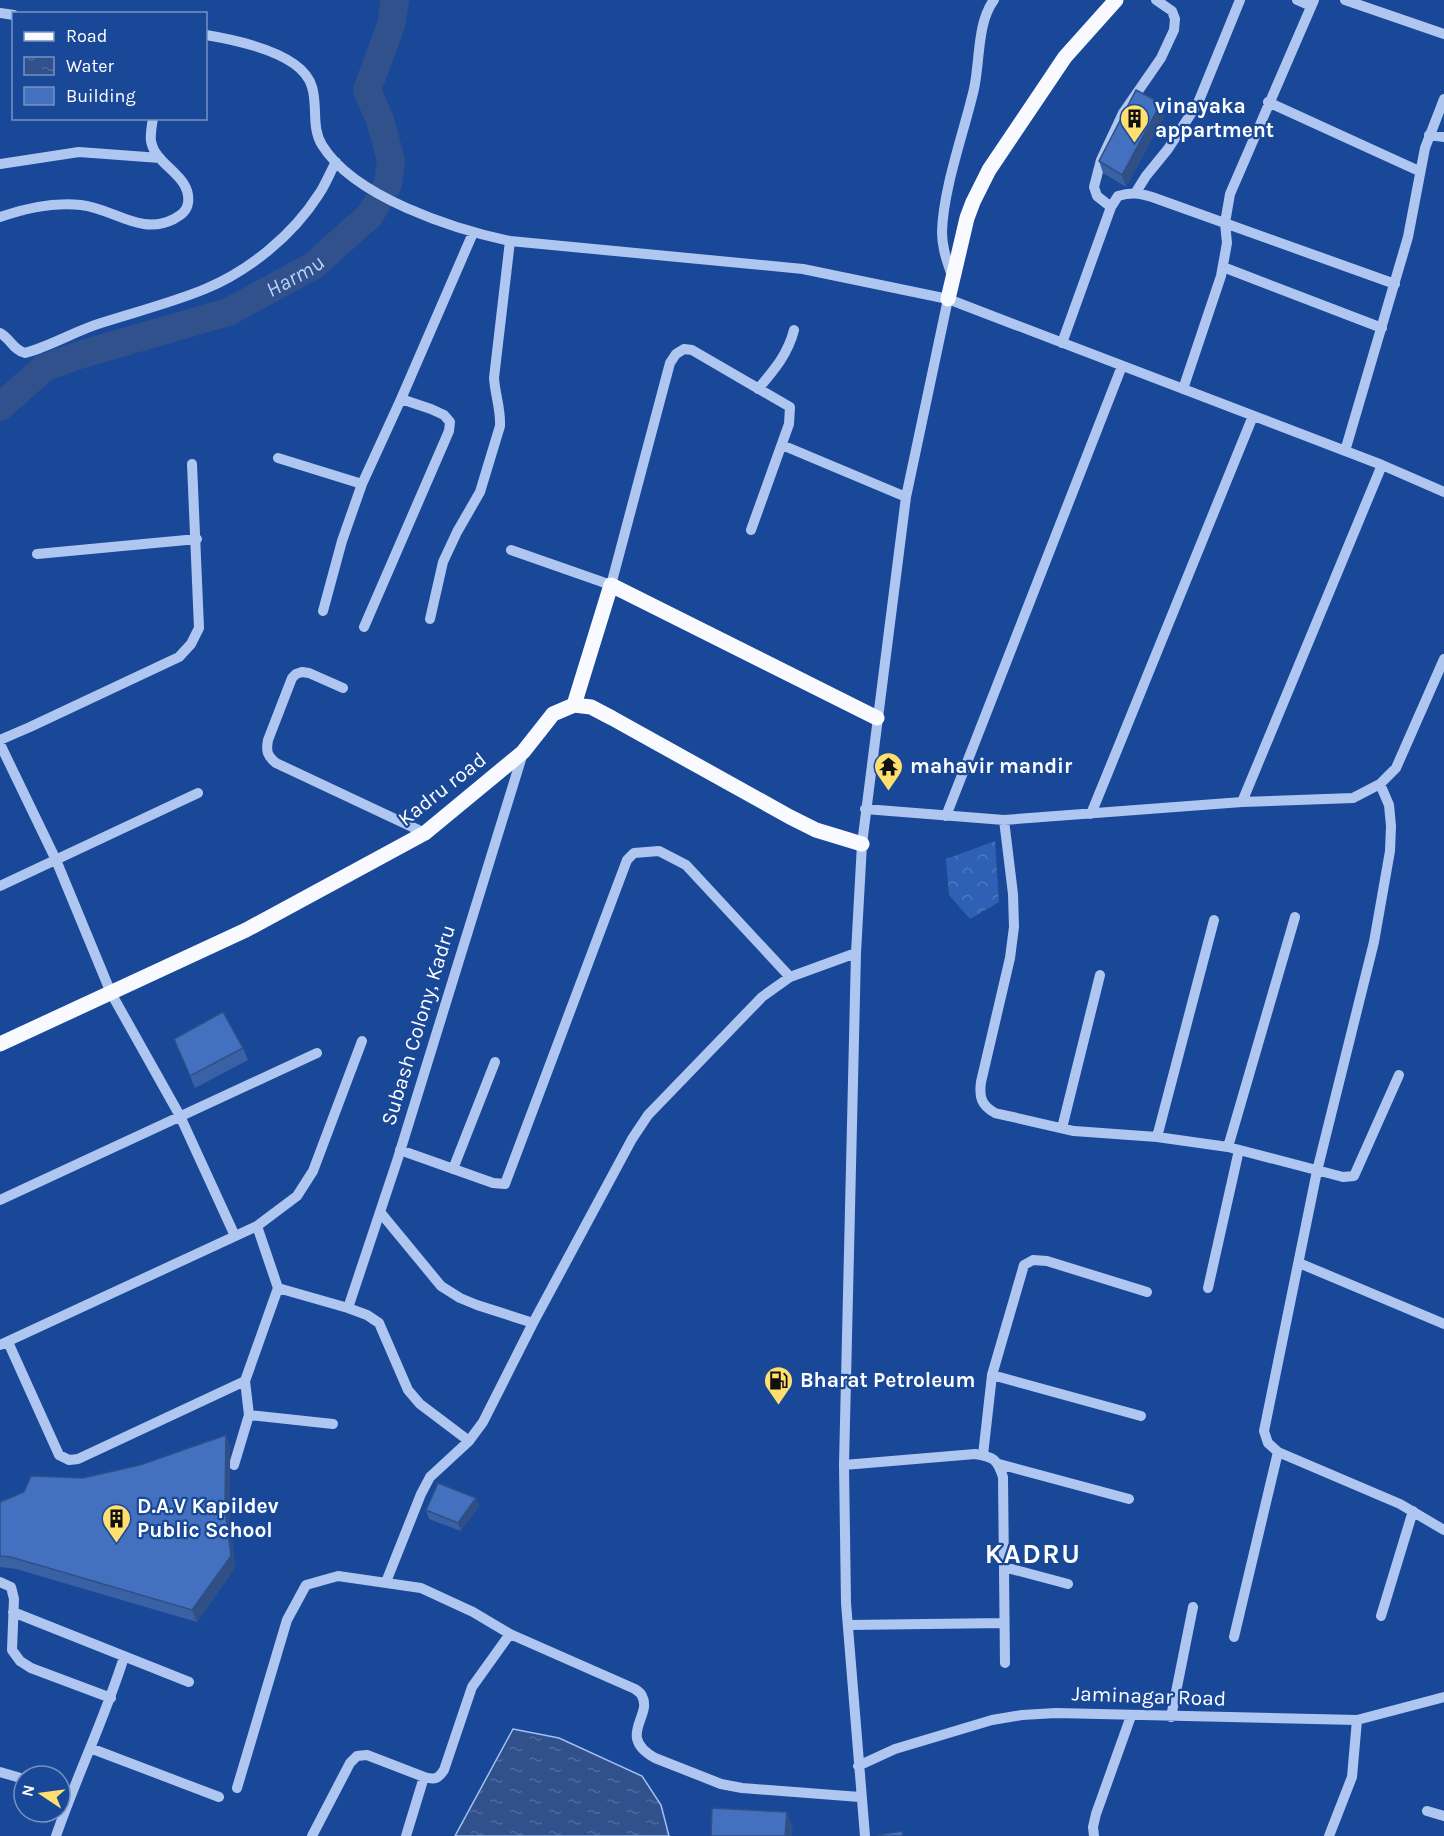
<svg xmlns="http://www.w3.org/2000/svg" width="1444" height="1836" viewBox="0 0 1444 1836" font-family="Karla,sans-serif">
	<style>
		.park { fill: url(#park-crowns) }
		.water { fill: url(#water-ripples); stroke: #a2c1f2; stroke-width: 1.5 }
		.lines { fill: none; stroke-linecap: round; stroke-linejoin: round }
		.river { stroke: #30518c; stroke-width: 28 }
		.minor { stroke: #afc7f0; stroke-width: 10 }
		.major { stroke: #f8faff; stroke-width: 15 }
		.wall { fill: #3a61a4 }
		.shaded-wall { fill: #2f4f86 }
		.building { fill: #4371bf; stroke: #2f4f86; stroke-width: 1.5 }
		.labels { text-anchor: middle; stroke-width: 4.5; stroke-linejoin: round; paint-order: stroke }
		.poi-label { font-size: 21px; font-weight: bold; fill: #fff; stroke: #1a4898; text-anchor: start }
		.street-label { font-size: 21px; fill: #fff; stroke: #1a4898 }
		.water-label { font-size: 22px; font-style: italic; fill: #bbd2f7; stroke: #1a4898 }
		.district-label { font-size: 27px; font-weight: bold; letter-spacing: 1.5px; fill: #fff; stroke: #1a4898 }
	</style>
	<defs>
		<pattern id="park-crowns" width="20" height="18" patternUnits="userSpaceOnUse" patternTransform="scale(1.5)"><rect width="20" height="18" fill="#2e61b5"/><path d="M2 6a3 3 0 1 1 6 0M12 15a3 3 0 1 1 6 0" fill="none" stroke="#4d79c0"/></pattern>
		<pattern id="water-ripples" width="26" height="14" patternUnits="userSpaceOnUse" patternTransform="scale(1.5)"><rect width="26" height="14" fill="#30518c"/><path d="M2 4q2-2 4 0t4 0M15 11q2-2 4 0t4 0" fill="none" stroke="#4f6b9d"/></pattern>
	</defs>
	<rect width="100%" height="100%" fill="#1a4898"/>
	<path class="park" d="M995,841L999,902L970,919L949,895L946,859Z"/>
	<path class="water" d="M513,1729L559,1738L642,1776L661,1805L669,1836H455Z"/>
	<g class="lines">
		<path class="river" id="s1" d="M0,407L44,368L79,355L228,312L313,266L370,215L388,184L391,160L380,120L367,90L391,25L395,0"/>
		<path class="minor" d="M1297,0L1311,6
			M1345,0L1444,34
			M0,13L14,15
			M206,35C236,40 303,53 312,87C318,106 311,127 322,145C354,197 453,229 510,241L803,269L948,299L1382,465L1444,492
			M1268,102L1419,171
			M1429,135L1444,137
			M0,164L79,152L160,158
			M1136,192L1146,176L1168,149L1198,103L1240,0
			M1111,207L1097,196L1094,187L1101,160L1123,113L1161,58L1174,30L1175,19L1172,11L1156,0
			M0,217C26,208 53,202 81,205C115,209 141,236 174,219C181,215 187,211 188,203C192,175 155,166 151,141C150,135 152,125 153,118
			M1223,267L1382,328
			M952,276C947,261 942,248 942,232C943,189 964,132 974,89C980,62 977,22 994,0
			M0,333C10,338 13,350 25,353C51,346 75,331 101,323C135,312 171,303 205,289C249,271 293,235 319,194C326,184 330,172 336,162
			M1062,343L1111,207L1118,196C1131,192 1139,193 1152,197L1395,284
			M758,389C774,370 788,354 794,330
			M1183,389L1221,276L1227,243L1225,223L1230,194L1314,0
			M782,445L906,497
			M1345,451L1408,237L1425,148L1444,99
			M278,458L362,484
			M511,550L611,585L670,363L676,354L684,349L692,350L790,407L789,424L751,530
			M37,554L197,539
			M323,611L342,541L362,484L401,399L473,233
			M430,619L443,562L457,532L480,492L500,426C501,410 495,394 494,378L510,241
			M364,627L449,431L450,422L444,415L431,409L401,399
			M343,688L309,673L302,672L296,674L292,678L268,740C266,751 267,756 276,763L425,833
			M0,740L30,727L179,657L191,644L199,628L192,464
			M0,744L56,860L111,993L180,1116L235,1236
			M1380,784L1389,805L1391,826L1390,851L1374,942L1317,1171L1264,1431L1268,1443L1278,1452L1400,1504L1444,1530
			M1242,802L1382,465
			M865,809L1004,820L1242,802L1353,798L1380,784L1396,768L1444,659
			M1091,814L1253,416
			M946,816L1122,366
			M1004,820L1013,894L1014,927L1010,958L981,1082C979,1097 981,1105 995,1113L1074,1131L1157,1137L1228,1147L1343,1177L1354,1176L1399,1075
			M0,886L198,793
			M1062,1128L1100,975
			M1157,1137L1214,920
			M1228,1147L1295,917
			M400,1150L493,1183L505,1184L627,860L634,853L659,851L686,865L790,977
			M453,1169L495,1062
			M0,1200L317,1053
			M380,1212L441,1286L460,1298L477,1305L533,1323
			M257,1226L297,1196L313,1171L362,1041
			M1299,1263L1444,1324
			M278,1288L348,1308L367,1315L379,1323L408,1390L420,1404L469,1441
			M1208,1288L1239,1150
			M348,1308L398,1158L523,753
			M8,1342L59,1455L69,1460L78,1459L245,1381
			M0,1345L257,1226L278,1288L245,1381L249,1415L234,1465
			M992,1375L1141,1416
			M249,1415L333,1424
			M983,1455L992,1375L1024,1265L1033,1260L1047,1261L1147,1292
			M999,1464L1129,1499
			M844,1465L975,1454C994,1457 997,1459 1003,1477L1005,1663
			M1004,1567L1068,1584
			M0,1582L11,1587L14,1599L12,1650L20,1661L31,1668L111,1698
			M386,1582L421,1494L430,1477L469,1441L483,1422L533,1323L632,1139L648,1115L762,997L790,977L856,953
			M13,1612L189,1682
			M1381,1616L1413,1511
			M848,1625L1004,1623
			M1234,1637L1278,1452
			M1171,1717L1193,1607
			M90,1748L219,1797
			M858,1766L895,1749L992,1720L1022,1715L1056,1713L1357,1720L1444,1697
			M0,1772L24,1779
			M237,1788L287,1620L306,1585L338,1576L421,1588L473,1612L510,1634L635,1689C638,1691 641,1693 642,1696C653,1716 616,1736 655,1758L721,1784L742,1788L860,1797
			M1427,1811L1444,1816
			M56,1836C77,1775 105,1718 124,1657
			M312,1836L350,1763L357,1756L367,1755L424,1777C435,1780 438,1779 444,1770L472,1687L510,1634
			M406,1836L424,1777
			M865,1836L846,1603L844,1465L856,953L862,844L906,497L948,299
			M1094,1836L1093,1827L1096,1814L1131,1716
			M1329,1836L1352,1777L1357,1720"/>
		<path class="major" d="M948,299L967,218L973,202L989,170L1065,57L1116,0
			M574,705L611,585L877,718
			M0,1044L246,930L425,833L523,752L553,714L574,705L591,707L612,718L790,817L816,830L862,844"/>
	</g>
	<path class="wall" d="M1161,103L1165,115L1126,187L1103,173L1099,161Z
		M174,1039L243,1048L248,1060L195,1088Z
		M226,1435L230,1447V1520L235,1568L197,1622L16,1569L0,1567V1502L83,1478L140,1465Z
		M476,1498L479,1506L461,1531L429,1519L426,1510Z"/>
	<path class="shaded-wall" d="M1161,103L1165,115L1126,187L1122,175Z
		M226,1435L230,1447V1520L235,1568L197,1622L192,1610L225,1508Z
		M476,1498L479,1506L461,1531L458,1523Z
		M787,1812L793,1828L792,1836H785Z"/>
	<path class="building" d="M1136,90L1161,103L1122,175L1099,161Z
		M223,1012L243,1048L190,1076L174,1039Z
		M226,1435L225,1508L231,1556L192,1610L11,1557L0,1556V1502L24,1492L31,1476L83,1478L140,1465Z
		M438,1483L476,1498L458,1523L426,1510Z
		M712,1808L787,1812L785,1836H711Z
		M902,1831L903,1836H878V1835Z"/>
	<defs>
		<symbol id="building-pin" viewBox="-11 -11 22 30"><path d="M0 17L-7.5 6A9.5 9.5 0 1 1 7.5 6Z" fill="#ffe06e" stroke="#1a4898"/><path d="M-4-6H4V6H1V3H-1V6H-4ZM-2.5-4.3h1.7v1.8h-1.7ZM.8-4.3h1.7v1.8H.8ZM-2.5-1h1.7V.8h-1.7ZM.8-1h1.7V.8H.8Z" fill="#111"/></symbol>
		<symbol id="temple-pin" viewBox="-11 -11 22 30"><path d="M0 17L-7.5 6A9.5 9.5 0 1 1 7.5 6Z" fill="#ffe06e" stroke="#1a4898"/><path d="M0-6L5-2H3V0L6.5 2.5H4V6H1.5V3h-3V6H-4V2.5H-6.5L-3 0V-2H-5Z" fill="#111"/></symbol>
		<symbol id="fuel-pin" viewBox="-11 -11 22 30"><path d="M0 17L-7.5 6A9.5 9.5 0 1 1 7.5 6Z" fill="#ffe06e" stroke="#1a4898"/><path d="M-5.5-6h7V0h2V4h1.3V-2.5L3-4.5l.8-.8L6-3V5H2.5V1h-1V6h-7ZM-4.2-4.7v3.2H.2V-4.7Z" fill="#111"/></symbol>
	</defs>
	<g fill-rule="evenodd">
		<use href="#building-pin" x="1118" y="102" width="33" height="45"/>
		<use href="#temple-pin" x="872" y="750" width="33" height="45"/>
		<use href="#fuel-pin" x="762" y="1364" width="33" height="45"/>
		<use href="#building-pin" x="100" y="1502" width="33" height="45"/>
	</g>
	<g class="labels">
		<g class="poi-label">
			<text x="1155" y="113">vinayaka<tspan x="1155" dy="24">appartment</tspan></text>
			<text x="910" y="773">mahavir mandir</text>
			<text x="800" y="1387">Bharat Petroleum</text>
			<text x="137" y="1513">D.A.V Kapildev<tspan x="137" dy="24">Public School</tspan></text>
		</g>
		<g class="street-label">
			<text transform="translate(442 789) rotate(-38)" y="7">Kadru road</text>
			<text transform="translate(418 1025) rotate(-73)" y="7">Subash Colony, Kadru</text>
			<text transform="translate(1149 1696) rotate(2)" y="7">Jaminagar Road</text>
		</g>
		<g class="water-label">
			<text dy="8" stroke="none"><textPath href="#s1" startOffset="327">Harmu</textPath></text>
		</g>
		<g class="district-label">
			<text x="1033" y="1563">KADRU</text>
		</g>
	</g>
	<rect x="12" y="12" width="195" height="108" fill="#1a4898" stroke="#7691c1" stroke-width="1.5"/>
	<rect x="24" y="32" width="30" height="9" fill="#f8faff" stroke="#7691c1" stroke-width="1.5"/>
	<text x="66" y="42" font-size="18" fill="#ffffff">Road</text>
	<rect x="24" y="57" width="30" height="18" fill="url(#water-ripples)" stroke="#7691c1" stroke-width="1.5"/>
	<text x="66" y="72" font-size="18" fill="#ffffff">Water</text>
	<rect x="24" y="87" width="30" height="18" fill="#4371bf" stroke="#7691c1" stroke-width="1.5"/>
	<text x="66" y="102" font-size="18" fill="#ffffff">Building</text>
	<g transform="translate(42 1794) rotate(283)"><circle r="28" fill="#1a4898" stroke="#7691c1" stroke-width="1.5"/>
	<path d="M0-4.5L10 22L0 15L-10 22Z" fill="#ffe06e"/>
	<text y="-9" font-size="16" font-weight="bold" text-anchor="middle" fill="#ffffff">N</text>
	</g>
</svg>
